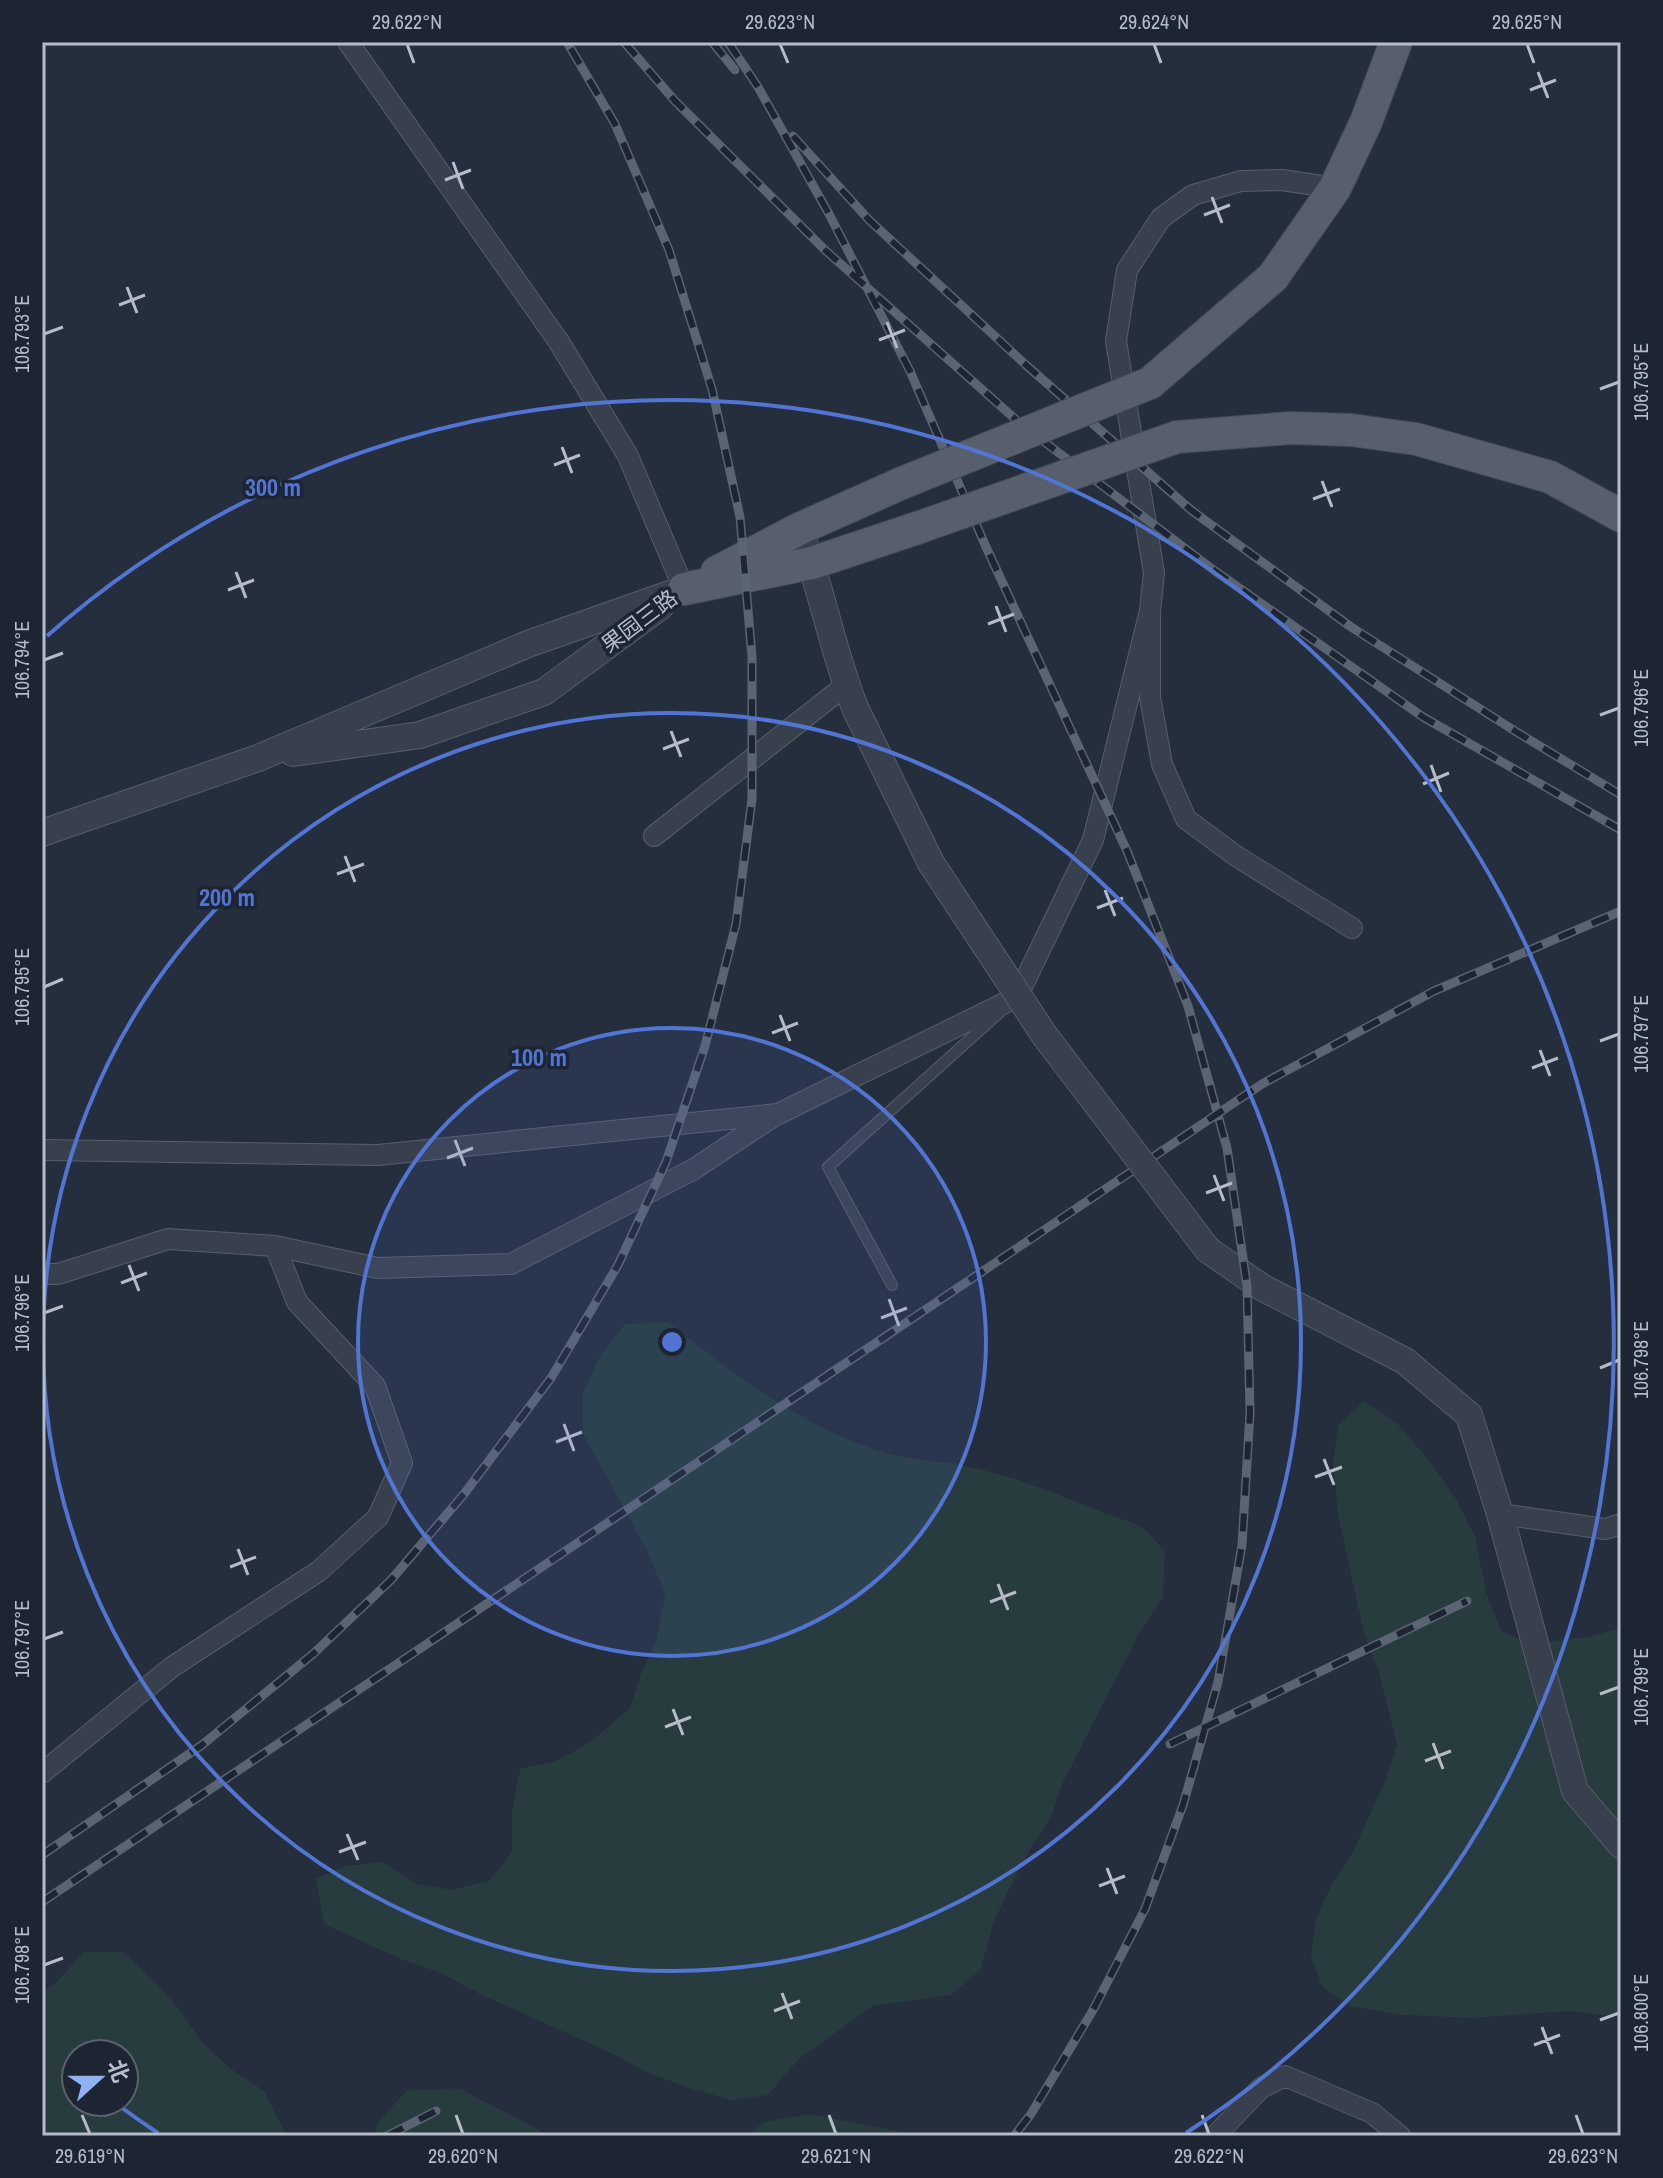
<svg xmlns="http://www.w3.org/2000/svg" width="1663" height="2178" viewBox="0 0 1663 2178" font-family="'Archivo Narrow','Noto Sans SC',sans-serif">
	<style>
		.green { fill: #283c3f; fill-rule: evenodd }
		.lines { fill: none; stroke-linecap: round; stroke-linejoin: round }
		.service-casing { stroke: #575e6b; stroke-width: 12 }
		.minor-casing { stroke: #575e6b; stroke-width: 22 }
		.tertiary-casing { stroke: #575e6b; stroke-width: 28 }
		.primary-casing { stroke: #424956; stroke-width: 34 }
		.service { stroke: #39404d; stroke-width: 10 }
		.minor { stroke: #39404d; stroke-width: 20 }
		.tertiary { stroke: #39404d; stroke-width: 26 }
		.primary { stroke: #575f6d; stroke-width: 32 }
		.rail-casing { stroke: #5b6473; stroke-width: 9 }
		.rail { stroke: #1e2532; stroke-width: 6; stroke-dasharray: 18; stroke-linecap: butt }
		.tertiary-bridge-casing { stroke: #575e6b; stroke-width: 28; stroke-linecap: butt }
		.primary-bridge-casing { stroke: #424956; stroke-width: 34; stroke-linecap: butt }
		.tertiary-bridge { stroke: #39404d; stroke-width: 26 }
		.primary-bridge { stroke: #575f6d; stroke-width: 32 }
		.ticks { fill: none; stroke: #b5bcc8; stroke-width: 3 }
		.ring { fill: none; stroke: #5274d2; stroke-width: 4 }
		.labels { text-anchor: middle; stroke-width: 7; stroke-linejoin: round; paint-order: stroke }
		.street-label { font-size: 22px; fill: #b5bcc8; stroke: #1e2532 }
		.centre { fill: #5274d2; stroke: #1e2532; stroke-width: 4 }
		.ring-label { font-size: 24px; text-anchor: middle; font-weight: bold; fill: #5274d2; stroke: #1e2532; stroke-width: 7; stroke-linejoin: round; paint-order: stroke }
		.neatline { fill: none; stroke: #b5bcc8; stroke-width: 3 }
		.ticks-label { font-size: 20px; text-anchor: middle; fill: #b5bcc8 }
	</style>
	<rect width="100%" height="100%" fill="#252e3c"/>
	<path class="green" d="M668,1322C731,1373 798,1423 876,1450C901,1459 927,1460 954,1464C1004,1472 1052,1492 1099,1511C1112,1517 1127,1519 1139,1526C1149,1531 1158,1544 1165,1552L1163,1597L1141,1630L1062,1784L1051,1818L1029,1851L1009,1889L993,1924L981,1969L951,1995L872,2006L799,2059L768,2095L731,2100L686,2087L646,2072L615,2055L478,1993L441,1973L401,1959L324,1924L316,1878L346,1866L383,1862L417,1884L453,1890L489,1881L512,1852V1812L520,1769L556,1761L589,1743L630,1708L641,1674L657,1638L665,1595L648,1552L583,1433V1394L599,1358L625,1324Z
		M1364,1401L1397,1423L1432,1464L1456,1499L1475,1537L1486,1592L1501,1631L1531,1644L1587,1637L1621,1628V2017L1568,2011L1472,2018L1402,2015L1349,2006L1322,1986L1311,1956L1316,1919L1332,1884L1351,1856L1386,1779L1397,1745L1379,1672L1363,1629L1338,1515L1333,1462L1338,1426Z
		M83,1952H123L153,1980L179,2009L201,2041L231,2069L264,2091L283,2128L284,2136H42V1992L56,1983ZM76,2054H124V2102H76Z
		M461,2089C490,2106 521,2118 549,2136H374L379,2121L407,2090Z
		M810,2114L923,2136H747L764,2122Z"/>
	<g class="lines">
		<defs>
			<path id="service" d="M892,1285L828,1167L1000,1012"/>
			<path id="minor" d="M348,42L559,342L628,456L684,589
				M1335,188L1282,180L1241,181L1193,195L1161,218L1127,270L1116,341L1154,573L1150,611V697L1162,764L1186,819L1236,856L1352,928
				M654,836L846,685
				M42,1150L378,1155L778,1114L1017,997L1093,840L1150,611
				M42,1274H58L168,1239L275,1246L378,1268L511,1264L694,1169L774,1116
				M1500,1514L1605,1529L1621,1524
				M42,1773L172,1667L319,1571L378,1517L402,1463L375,1386L297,1302L275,1246
				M1215,2136L1261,2088L1285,2076L1372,2113L1400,2136"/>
			<path id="tertiary" d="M799,529C822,588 832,651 856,710
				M293,753L420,735L544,692L661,606
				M42,833L258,758L528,644L684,589
				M1208,1250L1263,1288L1405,1361L1469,1415L1500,1514L1575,1791L1621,1845"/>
			<path id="primary" d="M1150,383L1273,277L1335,188L1366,122L1396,42
				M1177,437L1291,428L1351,430L1416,439L1550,477L1621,516
				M717,572L799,529L902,483
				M684,589L812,563L920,527"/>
		</defs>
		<use href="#service" class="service-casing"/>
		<use href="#minor" class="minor-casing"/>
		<use href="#tertiary" class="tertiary-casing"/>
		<use href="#primary" class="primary-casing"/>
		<use href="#service" class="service"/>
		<use href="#minor" class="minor"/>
		<use href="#tertiary" class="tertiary"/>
		<use href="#primary" class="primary"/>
		<defs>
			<path id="rail" d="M624,42L675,101L826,251L1022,425L1215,571L1423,717L1621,830
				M712,42L735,70
				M728,42L758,87L829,214L910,371L986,547L1127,851L1188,1006L1227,1148L1247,1286L1250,1413L1242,1545L1218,1682L1183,1805L1145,1909L1093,2010L1031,2114L1014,2136
				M793,136L869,220L1026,365L1191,510L1351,627L1515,731L1621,795
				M1170,1744L1467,1601
				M42,1855L202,1745L313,1654L391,1580L464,1494L551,1378L618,1265L666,1162L705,1046L736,924L752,799V657L740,517L712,389L669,250L615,124L567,42
				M42,1902L1262,1084L1434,991L1621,911
				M387,2136L436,2111"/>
		</defs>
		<use href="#rail" class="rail-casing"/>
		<use href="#rail" class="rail"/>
		<defs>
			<path id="tertiary-bridge" d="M856,710L931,863L1045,1036L1208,1250"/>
			<path id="primary-bridge" d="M902,483L1150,383
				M920,527L1177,437"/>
		</defs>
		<use href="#tertiary-bridge" class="tertiary-bridge-casing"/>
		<use href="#primary-bridge" class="primary-bridge-casing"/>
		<use href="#tertiary-bridge" class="tertiary-bridge"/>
		<use href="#primary-bridge" class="primary-bridge"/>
	</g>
	<path class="ticks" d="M407,44L414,63M780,44L788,63M1154,44L1161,63M1527,44L1534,63M1538,72L1548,98M1530,90L1556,80M453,162L463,189M445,180L471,170M1212,197L1222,223M1204,215L1230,205M127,287L137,313M119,305L145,295M887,322L897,348M44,334L63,327M879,340L905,330M1600,389L1619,382M562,447L572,473M554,465L580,455M1322,481L1332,507M1313,499L1340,489M236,572L246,598M228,590L254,580M996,606L1006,632M988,624L1014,614M44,660L63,653M1600,715L1619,708M671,731L681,757M663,749L689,739M1431,765L1441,792M1423,784L1449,773M345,856L355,882M337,874L364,864M1105,890L1115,916M1097,908L1123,898M44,987L63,979M780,1015L790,1041M772,1033L798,1023M1600,1041L1619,1034M1540,1050L1550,1076M1532,1068L1558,1058M455,1140L465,1166M447,1158L473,1148M1214,1175L1224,1201M1206,1193L1232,1183M129,1265L139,1291M121,1283L147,1273M889,1299L899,1326M44,1313L63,1306M881,1318L907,1308M1600,1368L1619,1360M564,1424L574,1451M556,1442L582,1432M1324,1459L1334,1485M1315,1477L1342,1467M238,1549L248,1575M230,1567L256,1557M998,1584L1008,1610M990,1602L1016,1592M44,1639L63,1632M1600,1694L1619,1687M673,1709L683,1735M665,1727L691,1717M1433,1743L1443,1769M1425,1761L1451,1751M347,1834L358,1860M339,1852L366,1842M1107,1868L1117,1894M1099,1886L1125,1876M44,1965L63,1958M782,1993L792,2019M774,2011L800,2001M1600,2020L1619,2013M1542,2027L1552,2054M1534,2045L1560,2035M82,2115L90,2134M456,2115L463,2134M829,2115L836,2134M1202,2115L1209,2134M1576,2115L1583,2134"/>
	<circle cx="672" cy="1342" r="314" fill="#5274d2" fill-opacity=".12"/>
	<g class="ring">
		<circle cx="672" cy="1342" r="314"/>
		<circle cx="672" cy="1342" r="629"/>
		<path d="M158 2133A943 943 0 0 1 118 2105M47 636A943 943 0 1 1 1186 2133"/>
	</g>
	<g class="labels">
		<g class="street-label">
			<text transform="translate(639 621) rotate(-37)" y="8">果园三路</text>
		</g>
	</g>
	<circle cx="672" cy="1342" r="12" class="centre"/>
	<g class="ring-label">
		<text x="273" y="496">300 m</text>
		<text x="227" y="906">200 m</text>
		<text x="539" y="1066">100 m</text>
	</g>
	<rect width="1663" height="2178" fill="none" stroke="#1e2532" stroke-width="88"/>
	<g transform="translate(100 2078) rotate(69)"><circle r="38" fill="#1e2532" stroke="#5a616e" stroke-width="2"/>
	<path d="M0-6L14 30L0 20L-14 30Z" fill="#8fb2f2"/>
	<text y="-12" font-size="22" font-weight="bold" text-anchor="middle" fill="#b5bcc8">北</text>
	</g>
	<rect x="44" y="44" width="1575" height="2090" class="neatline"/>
	<g class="ticks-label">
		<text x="407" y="29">29.622°N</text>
		<text x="780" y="29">29.623°N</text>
		<text x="1154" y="29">29.624°N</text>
		<text x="1527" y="29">29.625°N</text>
		<text transform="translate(22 334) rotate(-90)" y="7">106.793°E</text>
		<text transform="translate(1641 382) rotate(-90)" y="7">106.795°E</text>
		<text transform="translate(22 660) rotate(-90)" y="7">106.794°E</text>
		<text transform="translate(1641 708) rotate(-90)" y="7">106.796°E</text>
		<text transform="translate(22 987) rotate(-90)" y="7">106.795°E</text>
		<text transform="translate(1641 1034) rotate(-90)" y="7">106.797°E</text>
		<text transform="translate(22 1313) rotate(-90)" y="7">106.796°E</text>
		<text transform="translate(1641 1360) rotate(-90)" y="7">106.798°E</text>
		<text transform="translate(22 1639) rotate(-90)" y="7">106.797°E</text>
		<text transform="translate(1641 1687) rotate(-90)" y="7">106.799°E</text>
		<text transform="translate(22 1965) rotate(-90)" y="7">106.798°E</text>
		<text transform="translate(1641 2013) rotate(-90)" y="7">106.800°E</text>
		<text x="90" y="2163">29.619°N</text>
		<text x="463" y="2163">29.620°N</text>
		<text x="836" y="2163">29.621°N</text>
		<text x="1209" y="2163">29.622°N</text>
		<text x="1583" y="2163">29.623°N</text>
	</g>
</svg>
